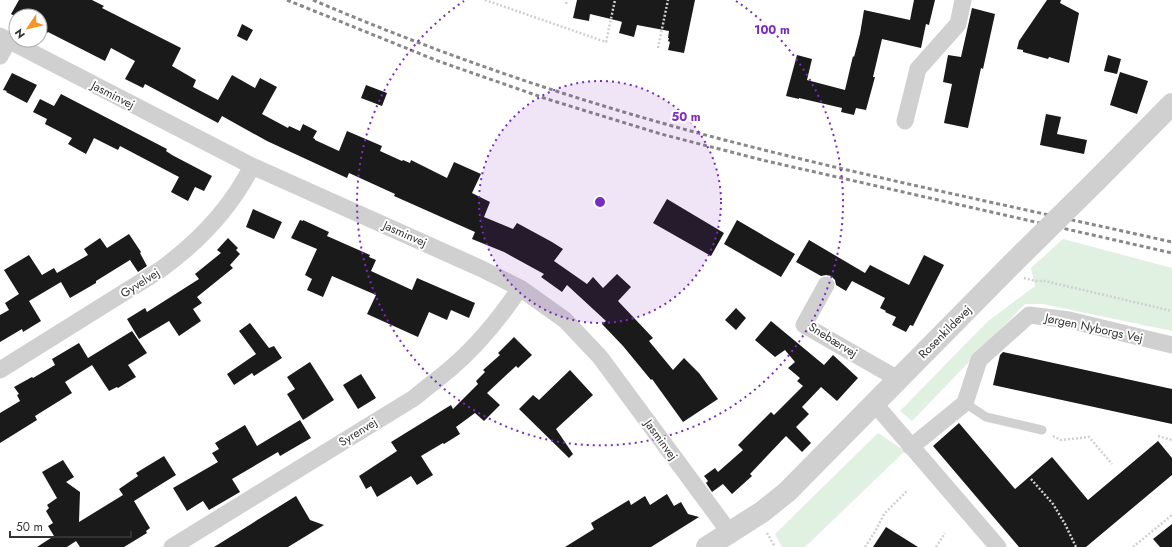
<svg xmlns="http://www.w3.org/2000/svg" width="1172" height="547" viewBox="0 0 1172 547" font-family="Jost,sans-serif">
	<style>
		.green { fill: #e0f0e1 }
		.building { fill: #1a1a1a }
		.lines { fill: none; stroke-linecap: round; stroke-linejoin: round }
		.path { stroke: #d0d0d0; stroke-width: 2.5; stroke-dasharray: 2 2; stroke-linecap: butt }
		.service { stroke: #d0d0d0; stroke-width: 9 }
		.minor { stroke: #d0d0d0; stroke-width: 17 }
		.tertiary { stroke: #d0d0d0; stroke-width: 22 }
		.rail { stroke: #888; stroke-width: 3; stroke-dasharray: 4 3; stroke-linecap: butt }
		.tertiary-bridge { stroke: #d0d0d0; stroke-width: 22 }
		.ring { fill: none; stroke: #7b2cbf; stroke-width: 2; stroke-dasharray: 2 4 }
		.labels { text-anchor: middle; stroke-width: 4; stroke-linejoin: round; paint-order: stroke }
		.street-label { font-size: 12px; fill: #333; stroke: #fff }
		.centre { fill: #7b2cbf; stroke: #fff; stroke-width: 2 }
		.ring-label { font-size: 12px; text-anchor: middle; font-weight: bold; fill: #7b2cbf; stroke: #fff; stroke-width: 4; stroke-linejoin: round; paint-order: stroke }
	</style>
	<rect width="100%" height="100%" fill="#fff"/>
	<path class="green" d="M1063,239L1172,268V331L1043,304H1025L912,421L900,411L987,322L1035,286L1031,268Z
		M878,433L905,451L805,547H782L775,534Z"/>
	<path class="building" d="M19,0H92L104,6L102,8L181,48L172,66L196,80L193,87L218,100L232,75L255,88L260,78L277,87L262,114L288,128L289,126L300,131L303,124L317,131L313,138L315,139V140L339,151L347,131L382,146L380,151L402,161L403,160L410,163L411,160L447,178L454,162L481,174L472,193L490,202L484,217L513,229L517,223L552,242L563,249L554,261L587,284L593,277L603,288L617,274L631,287L618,301L653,338L649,341L673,370L684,358L699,373L718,399L683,422L652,379L651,380L623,346L602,324L606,321L567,285L562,292L541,277L544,274L504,252L472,239L475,232L394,196L395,194L349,173L347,178L267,141L222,116L218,123L145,84L143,88L125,79L135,61L111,48L105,61L48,32L47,33L40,30V16H16V17L11,14Z
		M577,0H695L684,53L668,50L670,42L668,41L669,38H668L669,31L637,25L634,37L619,33L622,22L619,21L590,14L589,21L573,18Z
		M914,0H935L929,25L926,24L921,48L882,39L873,77H875L866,110L856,108L854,115L841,112L842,108L799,98V99L786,96L797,55L812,59L807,80L845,90L853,56L854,57L860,34L864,10L910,20Z
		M1047,0H1061L1060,3L1079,13L1069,63L1049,57L1048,59L1023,52V50L1017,49L1019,41Z
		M972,8L995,14L983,69L981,68L968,128L944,123L952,84L943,82L948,55L961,57Z
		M242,24L253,30L247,41L237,36Z
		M1108,55L1121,59L1117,74L1104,71Z
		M1120,72L1148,81L1137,114L1110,105Z
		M12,73L37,85L27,103L6,92L7,91L3,90Z
		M366,85L387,93L382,106L361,98Z
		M61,94L167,149L166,151L172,155L212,176L204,191L195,187L188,201L171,192L179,177L120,146L118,150L94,138L86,154L68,144L72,138L45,124L47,119L33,112L40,99L54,106Z
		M1046,114L1061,117L1057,134L1087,140L1084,154L1040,145Z
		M667,199L724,233L711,256L653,223Z
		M253,209L282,222L274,239L246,227Z
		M300,220L303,221V220L329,232L327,236L370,255L369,257L376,260L371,271L412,290L417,278L475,303L469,318L451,310L447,320L429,312L418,337L367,314L376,295L332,276L323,297L307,290L312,279L305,275L317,249L291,238Z
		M737,220L795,254L781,277L724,244Z
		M129,234L141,252L140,253L147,266L138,272L130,260L96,281V283L70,298L61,282L29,301L41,321L23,332L22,329L0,342V315L9,310L5,303L19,294L4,270L29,255L42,275L54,268L57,273L88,255L84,249L100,238L107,248Z
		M228,238L238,248L236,250L240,254L230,265L233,268L197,297L202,303L193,309L201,321L179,336L169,321L139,339L127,319L145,308L147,312L199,279L195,274L221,253L217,250Z
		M809,240L865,273L870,265L909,285L924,255L944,265L913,326L910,325L906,332L892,325L896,317L885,312L886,311L880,308L885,298L852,281L846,291L836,285L835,280L831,276L826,275L821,276L796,262Z
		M736,308L746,318L736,330L725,320Z
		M771,321L824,365L833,355L858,378L837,401L821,387L802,407L809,414L796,427L811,443L802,452L786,436L750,474L752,476L732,494L723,484L712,492L706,483L708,481L704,476L715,468L718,472L743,450L738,445L771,412L774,415L803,386L797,381L800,378L788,368L795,362L785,350L775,357L755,340Z
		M250,323L269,348L274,346L282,358L254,376L252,373L234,385L227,374L256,354L239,331Z
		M132,331L147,353L128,365L136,377L118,388L117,387L109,391L92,365L65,382L72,393L35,416L37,420L0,443V413L20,401L17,395L19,394L14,387L32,377L33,378L55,365L52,359L79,343L88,358Z
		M514,337L532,355L518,368L516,366L487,393L500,405L484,421L475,413L456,427L460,434L444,444L443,443L421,456L433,475L417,485L411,476L377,497L371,486L366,489L359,476L397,451L391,442L451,405L453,409L478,384L476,381L485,372L483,370L500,355L498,353Z
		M1003,352L1172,389V424L993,385L1000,355Z
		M310,362L334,400L303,420L287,394L295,389L287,377Z
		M570,370L593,395L556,429L573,454L569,458L519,409L533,395L539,400Z
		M361,374L376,398L358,409L343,385Z
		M300,420L311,438L280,456L278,452L232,479L240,492L209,510L203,501L187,511L173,488L218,462L212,453L219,449L215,443L245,425L257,446Z
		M959,423L1015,489L1052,457L1088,500L1158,441L1172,458V475L1086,547H1019L933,446Z
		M164,456L176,475L134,501L150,528L146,531L147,533L124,547H80L76,541L67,547H37L54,536L48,526L53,523L46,511L49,508L47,505L57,498L42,472L63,460L74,477L66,482L80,492L79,522L123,495L119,489L138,476L136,473Z
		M667,494L674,506L681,502L688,514L699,517L651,547H565L594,529L591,523L629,500L631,505L645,496L650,505Z
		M296,496L310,520L324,525L288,547H214Z
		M1172,524V547H1160L1153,539Z
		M886,527L918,547H873Z"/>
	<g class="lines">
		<path class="path" d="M485,0L606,42L615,0
			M566,4L567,0
			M658,48L668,0
			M1024,278L1035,281H1045L1172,311
			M1053,436L1061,440L1089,437L1112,464
			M1158,436L1172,440
			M1031,479L1053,504L1065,524L1076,547
			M767,533L775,547
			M865,547L876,530L884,514L908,490
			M936,547L945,533
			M1133,547L1172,515"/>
		<path class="service" d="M965,403L986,417L1042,430"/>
		<path class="minor" d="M0,36L252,166L482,269L520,288L565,320L600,357L730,533
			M0,56L8,41
			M905,121L918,69L958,24L963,0
			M826,285L804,325L898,379
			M0,370L160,270C197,243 231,208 252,166
			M874,403L998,547
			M911,447L965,403L979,360L1029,315L1069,320L1172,345
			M172,547L414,398C426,388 438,379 450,369C477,346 500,318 520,288"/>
		<path class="tertiary" d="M1096,181L1172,104
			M707,547L762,512L787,492L1013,263"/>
		<path class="rail" d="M287,0L438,61L547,99L661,134L762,160L1172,253
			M313,0C444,56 579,102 717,138C867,177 1020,208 1172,242"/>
		<path class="tertiary-bridge" d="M1013,263L1096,181"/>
	</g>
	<circle cx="600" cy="202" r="121" fill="#7b2cbf" fill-opacity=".12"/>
	<g class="ring">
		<circle cx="600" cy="202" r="121"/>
		<path d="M736 1A243 243 0 1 1 464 1"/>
	</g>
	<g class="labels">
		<g class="street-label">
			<text transform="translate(113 95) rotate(27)" y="4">Jasminvej</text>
			<text transform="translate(405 234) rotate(24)" y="4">Jasminvej</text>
			<text transform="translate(140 283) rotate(-32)" y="4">Gyvelvej</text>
			<text transform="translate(1094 328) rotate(12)" y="4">Jørgen Nyborgs Vej</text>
			<text transform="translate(945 332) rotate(-45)" y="4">Rosenkildevej</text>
			<text transform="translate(833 340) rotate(32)" y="4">Snebærvej</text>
			<text transform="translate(358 432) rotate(-32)" y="4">Syrenvej</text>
			<text transform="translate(661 440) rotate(54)" y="4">Jasminvej</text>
		</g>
	</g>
	<circle cx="600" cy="202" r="6" class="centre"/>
	<g class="ring-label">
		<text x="772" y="34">100 m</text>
		<text x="686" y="121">50 m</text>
	</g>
	<g transform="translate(28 28) rotate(235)"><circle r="19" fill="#ffffff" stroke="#adadad"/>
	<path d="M0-3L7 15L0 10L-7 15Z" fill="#f69428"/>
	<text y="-6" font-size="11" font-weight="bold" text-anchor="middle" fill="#333333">N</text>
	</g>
	<path d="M10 531v6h121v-6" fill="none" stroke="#333333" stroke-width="2"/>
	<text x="16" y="531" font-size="12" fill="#333333" stroke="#ffffff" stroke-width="3" paint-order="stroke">50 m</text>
</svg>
